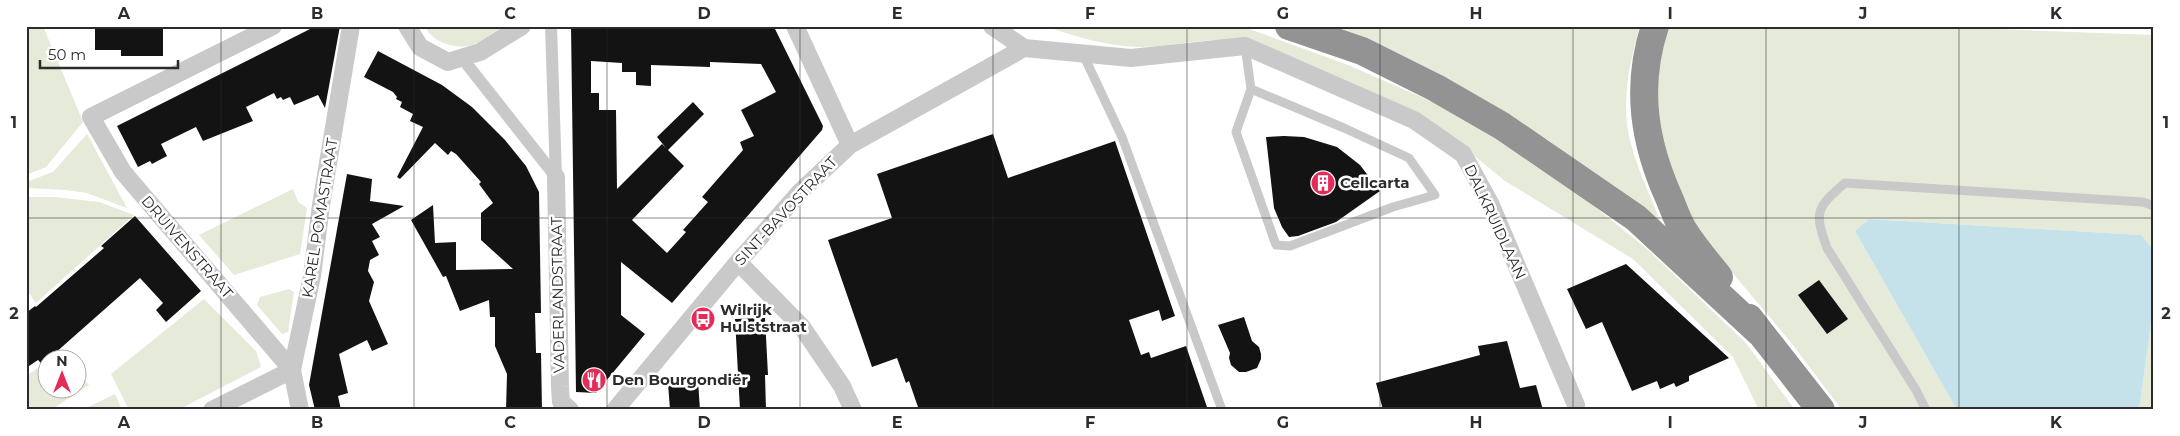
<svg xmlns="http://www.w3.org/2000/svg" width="2180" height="436" viewBox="0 0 2180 436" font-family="Montserrat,sans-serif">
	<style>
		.green { fill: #e5ead9 }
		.water { fill: #c5e2eb }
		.building { fill: #131313; fill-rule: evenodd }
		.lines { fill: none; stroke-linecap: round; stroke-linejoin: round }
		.service { stroke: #c9c9c9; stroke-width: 9 }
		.pedestrian { stroke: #c9c9c9; stroke-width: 12 }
		.minor { stroke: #c9c9c9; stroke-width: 18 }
		.motorway { stroke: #939393; stroke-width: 28 }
		.grid { fill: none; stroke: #2c2c2c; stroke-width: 1; stroke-opacity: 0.55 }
		.labels { text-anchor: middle; stroke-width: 5; stroke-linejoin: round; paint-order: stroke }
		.poi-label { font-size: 15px; font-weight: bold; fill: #2c2c2c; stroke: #fff; text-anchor: start }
		.street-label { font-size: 15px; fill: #2c2c2c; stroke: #fff }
		.neatline { fill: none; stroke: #2c2c2c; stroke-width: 2 }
		.grid-label { font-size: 16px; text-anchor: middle; font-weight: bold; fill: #2c2c2c }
	</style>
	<rect width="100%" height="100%" fill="#fff"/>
	<path class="green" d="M26,26H43L83,122L46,167L26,175Z
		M425,26H503C494,32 483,41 472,45C456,50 431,42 425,26Z
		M1045,26H1241L1348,65L1444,107L1506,144L1578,193L1647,249L1746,343L1795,410H1759L1733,357L1633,259L1505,181L1460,144L1235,40C1204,38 1174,46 1143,47C1109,47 1077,37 1045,26Z
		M1314,26H1640C1629,64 1620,105 1631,144C1638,171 1651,197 1661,223L1549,141L1475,96Z
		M1663,26H1916L2154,35V250L2141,235L1869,219L1855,231L1957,410H1842L1789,340L1730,270L1693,220L1667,166L1654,121Z
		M87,134L127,208L87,193L66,190L26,188V182L53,172Z
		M293,189L298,202L307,208L300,254L234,275L199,235Z
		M26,197H54L99,202L134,215L36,303L26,289Z
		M289,289L294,292L288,332L282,334L257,305L260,297Z
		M204,299L256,351L261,367L178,410H129L111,374Z
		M2154,302V410H2139Z
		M47,362L48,388H78V373L89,385L51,410H26V376Z
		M115,394L122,410H82Z"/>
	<path class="water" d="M1869,219L2141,235L2154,250V302L2139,410H1957L1855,231Z"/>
	<path class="building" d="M95,26H163V56H121V50H95Z
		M316,26H340L325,108L318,95L294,105L290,97L283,100L281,97L277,99L274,93L246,107L253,121L203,141L196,127L161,144L167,156L152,164L150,161L138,167L117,126Z
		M571,26H718L775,29L823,126L822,130L672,303L621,262V315L645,334L596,393L576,392ZM591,61L622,63V72H636V85L651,86V65L710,67V62L761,64L776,92L741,110L754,136L740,142L743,150L702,197L708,202L683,230L686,232L667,253L632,220L684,166L668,150L704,114L693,102L657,137L666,148L662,144L617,189L616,110H599V93H591Z
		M378,51L442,85L472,107L505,140L526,166L539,192L541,313H535L536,353H541L542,410H506L507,374L495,346V317H490L489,300L460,311L446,276L443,277L411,220L433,205L435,243L456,242V270L513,269L481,240V213L493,203L479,184L481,182L456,154L451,151L448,155L435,143L400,179L397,177L423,127L410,121L413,114L400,107L402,102L396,99L397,97L393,92L364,77Z
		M993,134L1008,178L1115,141L1175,316L1162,321L1159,310L1129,320L1141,355L1149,352L1151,358L1186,346L1208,410H919L909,381L906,383L897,358L872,367L828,240L892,218L877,174Z
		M1284,136L1304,137L1337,147L1360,165L1380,191L1336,222L1298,236L1289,237L1282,227L1274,208L1266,137Z
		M347,174L372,179L370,201L404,206L372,224L380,237L372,241L379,255L370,260L368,271L374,282L369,301L388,344L372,351L367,340L339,354L348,393L338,396L341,410H315L309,385Z
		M135,216L201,291L166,322L156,310L163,303L140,278L54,354L41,363L38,360L26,368V313L35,306L36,307L104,248L101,246Z
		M1626,264L1729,358L1689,376V381L1676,387L1674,383L1660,389L1657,381L1632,391L1602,322L1586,329L1567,289Z
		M1819,280L1848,319L1827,334L1798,295Z
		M1244,317L1252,341L1259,347L1261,354V359L1257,368L1246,372H1239L1231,365L1229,358L1230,353L1218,325Z
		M765,318L768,375H765L766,410H740L735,319Z
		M1507,341L1520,388L1536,385L1543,410H1383L1376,383L1480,355L1478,346Z
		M698,381L700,410H670L668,383Z"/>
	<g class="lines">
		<path class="service" d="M1245,46L1251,89L1236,132L1276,245L1290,246L1393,207L1435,195L1409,158L1344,128L1251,89
			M1082,52L1122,137L1222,410
			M1926,410L1916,390L1827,248C1814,212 1816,208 1845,183L2143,202L2154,206"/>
		<path class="pedestrian" d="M551,26L556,177
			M462,58L556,177"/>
		<path class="minor" d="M407,26L420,47L448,62L480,52L522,26
			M795,26L850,145
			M992,26L1024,48L1131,58L1245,46L1414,120L1463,154L1490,203L1576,405
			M556,177L560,387L561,402L570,410
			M738,262L802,327L842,386L853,410
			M212,410L292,370L123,172L91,117L273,26
			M300,410L292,370L312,276L321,205L351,26
			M615,410L738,262L801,191L850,145L1024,48"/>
		<path class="motorway" d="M1289,26L1362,51L1436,88L1502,126L1636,218L1759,332
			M1655,26C1635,87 1644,143 1670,200C1674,210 1678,222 1684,231C1694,247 1707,262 1719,277
			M1749,318L1821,410"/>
	</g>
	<path class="grid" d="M221,26V410M414,26V410M607,26V410M800,26V410M993,26V410M1187,26V410M1380,26V410M1573,26V410M1766,26V410M1959,26V410M26,218H2154"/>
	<defs>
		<symbol id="building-disc" viewBox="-11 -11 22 22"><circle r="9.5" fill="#e52c58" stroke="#fff"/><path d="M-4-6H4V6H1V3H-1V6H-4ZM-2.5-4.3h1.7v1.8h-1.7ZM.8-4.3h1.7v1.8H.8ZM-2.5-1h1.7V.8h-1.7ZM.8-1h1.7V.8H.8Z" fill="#fff"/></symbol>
		<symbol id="bus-disc" viewBox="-11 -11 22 22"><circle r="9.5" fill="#e52c58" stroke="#fff"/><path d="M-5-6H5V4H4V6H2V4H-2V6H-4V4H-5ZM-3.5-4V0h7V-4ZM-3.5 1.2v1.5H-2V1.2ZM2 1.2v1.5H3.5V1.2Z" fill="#fff"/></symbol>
		<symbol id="restaurant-disc" viewBox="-11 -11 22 22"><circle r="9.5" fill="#e52c58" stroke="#fff"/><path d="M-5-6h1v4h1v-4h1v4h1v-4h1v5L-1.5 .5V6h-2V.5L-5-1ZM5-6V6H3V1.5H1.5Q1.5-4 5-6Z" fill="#fff"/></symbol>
	</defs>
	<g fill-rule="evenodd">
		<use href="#building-disc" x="1309" y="169" width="28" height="28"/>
		<use href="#bus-disc" x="689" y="305" width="28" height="28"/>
		<use href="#restaurant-disc" x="580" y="366" width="28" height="28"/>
	</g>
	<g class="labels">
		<g class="poi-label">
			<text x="1340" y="188">Cellcarta</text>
			<text x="720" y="315">Wilrijk<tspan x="720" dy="17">Hulststraat</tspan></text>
			<text x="612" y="385">Den Bourgondiër</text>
		</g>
		<g class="street-label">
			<text transform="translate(786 211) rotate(-47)" y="5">SINT-BAVOSTRAAT</text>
			<text transform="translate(320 218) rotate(-81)" y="5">KAREL POMASTRAAT</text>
			<text transform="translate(1495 222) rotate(65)" y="5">DALKRUIDLAAN</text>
			<text transform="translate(187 247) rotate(49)" y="5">DRUIVENSTRAAT</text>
			<text transform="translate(558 295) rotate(-91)" y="5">VADERLANDSTRAAT</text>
		</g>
	</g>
	<rect width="2180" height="436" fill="none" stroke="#ffffff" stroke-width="55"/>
	<g transform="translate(62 374)"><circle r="24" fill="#ffffff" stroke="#ababab"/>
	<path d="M0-4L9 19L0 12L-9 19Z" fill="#e52c58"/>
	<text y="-8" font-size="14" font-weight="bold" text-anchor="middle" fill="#2c2c2c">N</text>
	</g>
	<path d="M40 60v8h138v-8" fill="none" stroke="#2c2c2c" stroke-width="2.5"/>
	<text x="48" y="60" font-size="15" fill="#2c2c2c" stroke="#ffffff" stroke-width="4" paint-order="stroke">50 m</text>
	<rect x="28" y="28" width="2124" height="380" class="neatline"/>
	<g class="grid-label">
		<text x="124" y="19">A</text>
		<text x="317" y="19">B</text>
		<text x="510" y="19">C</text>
		<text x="704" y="19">D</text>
		<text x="897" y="19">E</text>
		<text x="1090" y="19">F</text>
		<text x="1283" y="19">G</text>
		<text x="1476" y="19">H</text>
		<text x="1670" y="19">I</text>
		<text x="1863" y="19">J</text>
		<text x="2056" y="19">K</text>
		<text x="14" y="128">1</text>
		<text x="2166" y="128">1</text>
		<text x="14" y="319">2</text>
		<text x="2166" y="319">2</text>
		<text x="124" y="428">A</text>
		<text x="317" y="428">B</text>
		<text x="510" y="428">C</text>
		<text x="704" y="428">D</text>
		<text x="897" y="428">E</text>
		<text x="1090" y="428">F</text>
		<text x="1283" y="428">G</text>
		<text x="1476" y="428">H</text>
		<text x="1670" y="428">I</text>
		<text x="1863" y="428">J</text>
		<text x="2056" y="428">K</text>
	</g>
</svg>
